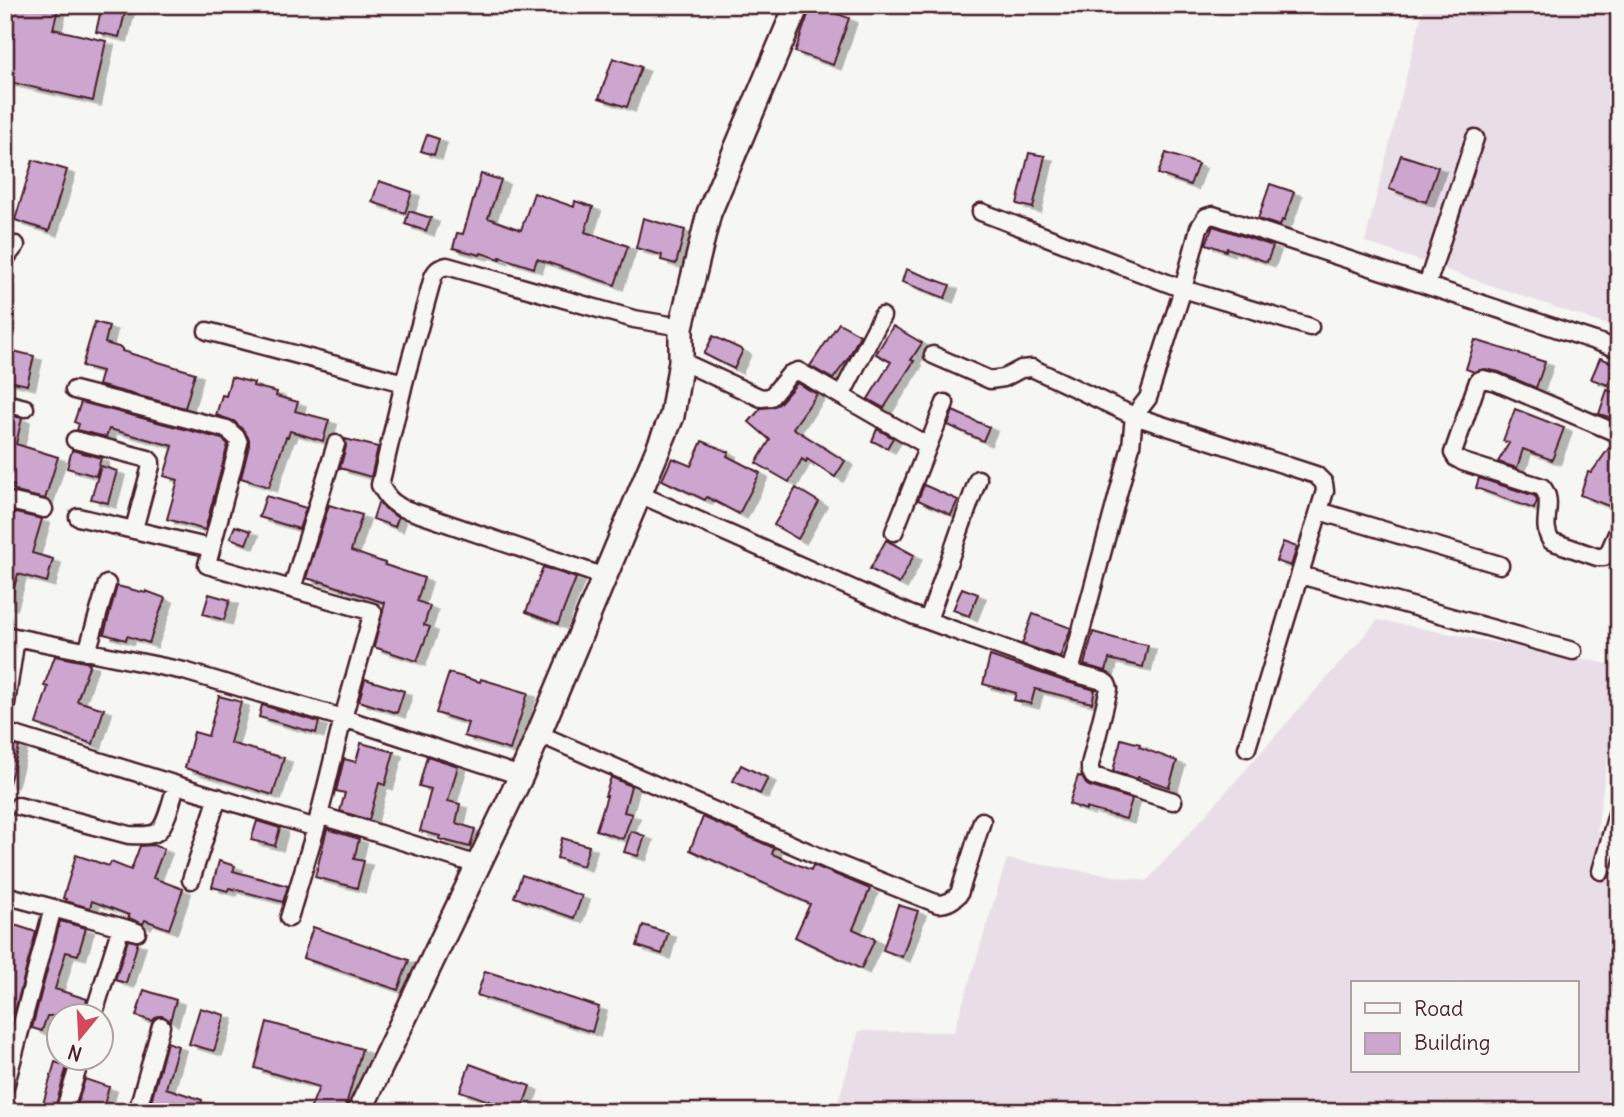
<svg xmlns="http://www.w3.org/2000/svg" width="1624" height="1117" viewBox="0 0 1624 1117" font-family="Delius,sans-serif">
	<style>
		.built { fill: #e9dee7; fill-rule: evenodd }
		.building { fill: #cca6ce; stroke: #4a1f2b; stroke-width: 2; filter: url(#shadow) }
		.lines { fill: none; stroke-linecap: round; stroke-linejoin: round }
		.street-casing { stroke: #4a1f2b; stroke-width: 21 }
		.secondary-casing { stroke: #4a1f2b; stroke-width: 28 }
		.street { stroke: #f6f6f2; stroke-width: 16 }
		.secondary { stroke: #f6f6f2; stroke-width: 23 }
	</style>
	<defs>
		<filter id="shadow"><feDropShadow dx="8" dy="4.5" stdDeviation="0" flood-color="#0004"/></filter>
	</defs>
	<rect width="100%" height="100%" fill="#f6f6f2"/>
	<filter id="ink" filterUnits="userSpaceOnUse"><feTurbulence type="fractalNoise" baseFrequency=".0143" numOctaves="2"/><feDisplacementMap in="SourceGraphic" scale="14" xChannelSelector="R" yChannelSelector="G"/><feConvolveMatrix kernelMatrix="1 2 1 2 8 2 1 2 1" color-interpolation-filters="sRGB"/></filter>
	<g filter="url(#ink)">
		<path class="built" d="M1424,5H1619V329L1365,242Z
			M1378,620L1619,666V679L1597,830L1619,843V1112H835L859,1031L954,1032L1007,859L1147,881ZM1353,982H1577V1070H1353Z"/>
		<path class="building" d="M13,5H29L42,9L43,5H59L53,29L106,41L93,101L5,81V42Z
			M102,5H127L119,37L96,32Z
			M821,8L849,18L833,65L795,52L810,9L819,12Z
			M613,58L641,67L627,107L599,98Z
			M427,135L439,139L434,155L421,151Z
			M1029,153L1045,156L1033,208L1017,204Z
			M1166,153L1198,164L1190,185L1158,174Z
			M1401,155L1438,167L1426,202L1389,189Z
			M33,160L67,170L49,231L15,220Z
			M481,174L501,180L488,218L521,230L534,193L574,207L575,201L593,207L585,232L628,246L615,285L537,259L534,268L500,257V259L481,253L480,255L453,248L457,233L463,234Z
			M379,181L412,192L405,213L372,202Z
			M1270,184L1294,192L1284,221L1282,220L1280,226L1258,219Z
			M409,211L431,218L426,231L405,224Z
			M643,218L685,230L676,264L661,260L662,255L636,248Z
			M1213,226L1273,246L1267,262L1227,248L1226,251L1206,244Z
			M906,269L950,285L945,298L902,282Z
			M95,322L109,326L105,343L122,348V351L195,373L185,408L98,385L102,371L82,366Z
			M839,323L860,335L849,357L833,379L810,366Z
			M893,326L922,343L911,360L914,361L884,408L868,399L891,362L876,354Z
			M713,336L743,350L734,369L704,354Z
			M1475,340L1545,362L1536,388L1499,372L1485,369L1474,372L1466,369Z
			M5,349L34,356L27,385L5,380Z
			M1600,358L1616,364L1608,385L1591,379Z
			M231,377L254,383L253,386L277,392L276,396L298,402L295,411L329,420L323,441L290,431L288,437H286L269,487L241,478L249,446V439L244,431L234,421L216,415L222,395L226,396Z
			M797,383L817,394L793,428L845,461L835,477L807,459L806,462L802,459L789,482L756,463L770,440L749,422L761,408L772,407L779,404Z
			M1607,390L1619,394V420L1599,414Z
			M81,402L222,439L228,444L205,530L167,519L178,480L164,476L173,446L109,429L106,437L77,430L79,424L74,422Z
			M1515,409L1564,428L1552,460L1523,449L1517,468L1498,462L1509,443L1503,441Z
			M953,411L989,427L983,441L948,425Z
			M5,414L22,418L16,444L58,457L45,499L16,492L17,491L13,489L14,486L5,483Z
			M877,429L893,438L887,448L872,441Z
			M345,439L378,447L371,477L340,468L346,447Z
			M702,441L729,452L727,456L760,473L739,514L707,497L705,500L662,480L672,458L691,466Z
			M1609,448L1619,450V510L1580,495L1588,472L1591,473Z
			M72,450L101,458L96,476L67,468Z
			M101,466L117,471L108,503L91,499Z
			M1479,478L1535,496L1537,501L1534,509L1476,488Z
			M924,485L958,500L951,515L918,500Z
			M796,488L819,502L798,539L774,525Z
			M266,496L306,508L299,529L259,517Z
			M378,503L398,518L395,527L373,519Z
			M329,505L362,515L351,551L385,563V565L424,578L417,601L430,606L424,625L430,627L417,661L374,647L385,603L320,581V582L306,578Z
			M11,512L42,519L32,553L53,559L47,582L18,574L9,605L5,604V532Z
			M235,526L251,531L246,544L230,538Z
			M886,540L914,555L899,584L870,569Z
			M1283,542L1297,547L1291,566L1276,561Z
			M543,567L576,578L558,624L526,612Z
			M117,586L146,593V591L165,598L149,643L127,636L126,640L104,634Z
			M962,588L978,594L969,616L953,610Z
			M209,594L230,600L224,620L203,614Z
			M1033,614L1071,628L1060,657L1022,644Z
			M1093,632L1121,640L1148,645L1143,667L1109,659L1106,671L1084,665Z
			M55,656L90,663L77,701L104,709L93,744L36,724L48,687L44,686Z
			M990,656L1067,682L1095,690L1092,703L1035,689L1031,704L1014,700L1016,693L983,684Z
			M449,673L480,682L481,679L528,693L510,750L464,736L468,723L436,713Z
			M365,679L404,691L397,713L359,701Z
			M219,696L241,702L230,743L284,758L273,795L185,768L194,732L208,736Z
			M262,705L319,722L316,733L259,717Z
			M1121,739L1140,744L1139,747L1177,761L1169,787L1138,777L1137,779L1113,771Z
			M5,743L19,747L9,783L5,782Z
			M361,743L394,752L385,785L379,783L369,820L340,811L345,793L336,791L344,759L356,762Z
			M427,756L458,766L448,801L460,804L456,823L475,829L470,847L439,839L440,836L420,831L431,789L419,786Z
			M741,765L768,778L760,794L733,781Z
			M1078,776L1082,777L1086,784L1089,786L1132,799L1126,819L1086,808V810L1069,804Z
			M611,777L631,786L624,812L632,814L623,839L596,830L607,796H605Z
			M703,817L774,848L772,854L811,870L813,865L870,889L853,929L875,939L861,969L795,937L810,904L690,850Z
			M257,821L280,828L275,846L251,840Z
			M327,829L359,839L354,859L364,861L357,888L315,877Z
			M631,831L645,836L638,856L624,852Z
			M562,838L589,846L583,866L557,858Z
			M153,845L164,849L153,878L183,889L169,929L145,920L143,924L129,918V915L92,901L90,908L65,901L66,899L63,898L76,855L109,866L111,862L131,870L140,846Z
			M219,861L235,866L233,871L288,886L283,902L229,888L228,891L212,887Z
			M522,875L582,896L574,918L514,897Z
			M898,905L918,911L902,957L883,950Z
			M60,921L86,928L78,955L66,952L55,989L87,999L83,1016H47L42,1031L32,1028Z
			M5,922L36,932L12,1022L5,1020Z
			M643,925L668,933L662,954L637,946Z
			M313,927L409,960L398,990L303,958Z
			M128,940L138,942L126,983L115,980Z
			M485,971L599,1007L592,1032L477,995Z
			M144,990L176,1000L170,1021L163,1016H158L152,1021L136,1016Z
			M200,1008L225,1015L214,1051L189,1044Z
			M267,1022L362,1049L344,1112H309L319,1087L255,1068Z
			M167,1042L178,1046L166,1088L202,1100L199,1112H155L149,1110Z
			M55,1062L67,1066L54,1112H43L45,1104H43Z
			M470,1064L530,1086L521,1112L460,1091Z
			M85,1079L109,1087L102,1112H75Z"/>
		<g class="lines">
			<defs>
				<path id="street" d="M981,212L1183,289L1310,327
					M5,259L16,245
					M1427,285L1475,138
					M207,331L404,383
					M933,355L990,380L1004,378L1021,369L1032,368L1134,416L1316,475L1324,483L1325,491L1247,748
					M681,361L761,398L771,397L790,374L798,371L928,446
					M841,396L882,316
					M5,403L25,408
					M1619,434L1496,382L1483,379L1478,381L1453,453L1456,458L1463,462L1542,487C1556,503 1539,522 1551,541L1597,557H1604L1609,552L1619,529
					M75,440L148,459L151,462V466L134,529
					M639,494L912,615L1070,672L1131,446L1134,416L1148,398L1183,289L1199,228L1206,217L1213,215L1619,349
					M5,500L44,509
					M1319,511L1500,565
					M78,517L211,548
					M894,532L945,403
					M1300,575L1573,651
					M605,577L402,508C390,501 387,497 380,485L404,383L433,277C436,270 439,268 447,266L634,319L681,327
					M292,589L336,444
					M928,620L978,479
					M5,635L184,671L343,718L521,776
					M87,652L107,584
					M1070,672L1103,681L1107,684L1109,689L1090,765V770L1093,776L1173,801
					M5,710L16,638
					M5,732L316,828L343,718L373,612L207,565L239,443L237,438L227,429L74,390
					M539,734L827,860L938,904C948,904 953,900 959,894L982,821
					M18,806L129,835C137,835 149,837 157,832C166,826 173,796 176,785
					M319,815L478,865
					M1601,871L1619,807
					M191,880L218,797
					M5,895L53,908
					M289,918L316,828
					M93,1016L121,927L137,932
					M5,1087L53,908L121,927
					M64,1112L81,1058
					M137,1112L161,1026"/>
				<path id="secondary" d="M359,1112L521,776L672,416L681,361V327L709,213L797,5"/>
			</defs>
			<use href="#street" class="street-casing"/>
			<use href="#secondary" class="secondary-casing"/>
			<use href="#street" class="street"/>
			<use href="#secondary" class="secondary"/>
		</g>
	</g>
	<rect width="1624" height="1117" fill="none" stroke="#f6f6f2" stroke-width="28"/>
	<rect x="14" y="14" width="1596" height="1089" fill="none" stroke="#4a1f2b" stroke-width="2.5" filter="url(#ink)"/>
	<rect x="1351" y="981" width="228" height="91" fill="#f6f6f2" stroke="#b1a0a2" stroke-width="2"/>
	<rect x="1365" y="1003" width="35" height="10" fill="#f6f6f2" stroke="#b1a0a2" stroke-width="2"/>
	<text x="1414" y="1016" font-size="21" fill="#4a1f2b">Road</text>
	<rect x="1365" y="1033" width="35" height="21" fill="#cca6ce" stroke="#b1a0a2" stroke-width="2"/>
	<text x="1414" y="1050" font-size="21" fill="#4a1f2b">Building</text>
	<g transform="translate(80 1037) rotate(198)"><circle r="33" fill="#f6f6f2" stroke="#b1a0a2" stroke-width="2"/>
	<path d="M0-5L12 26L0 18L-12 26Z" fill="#d1495b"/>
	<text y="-10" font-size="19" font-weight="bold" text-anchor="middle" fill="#4a1f2b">N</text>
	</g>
</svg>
